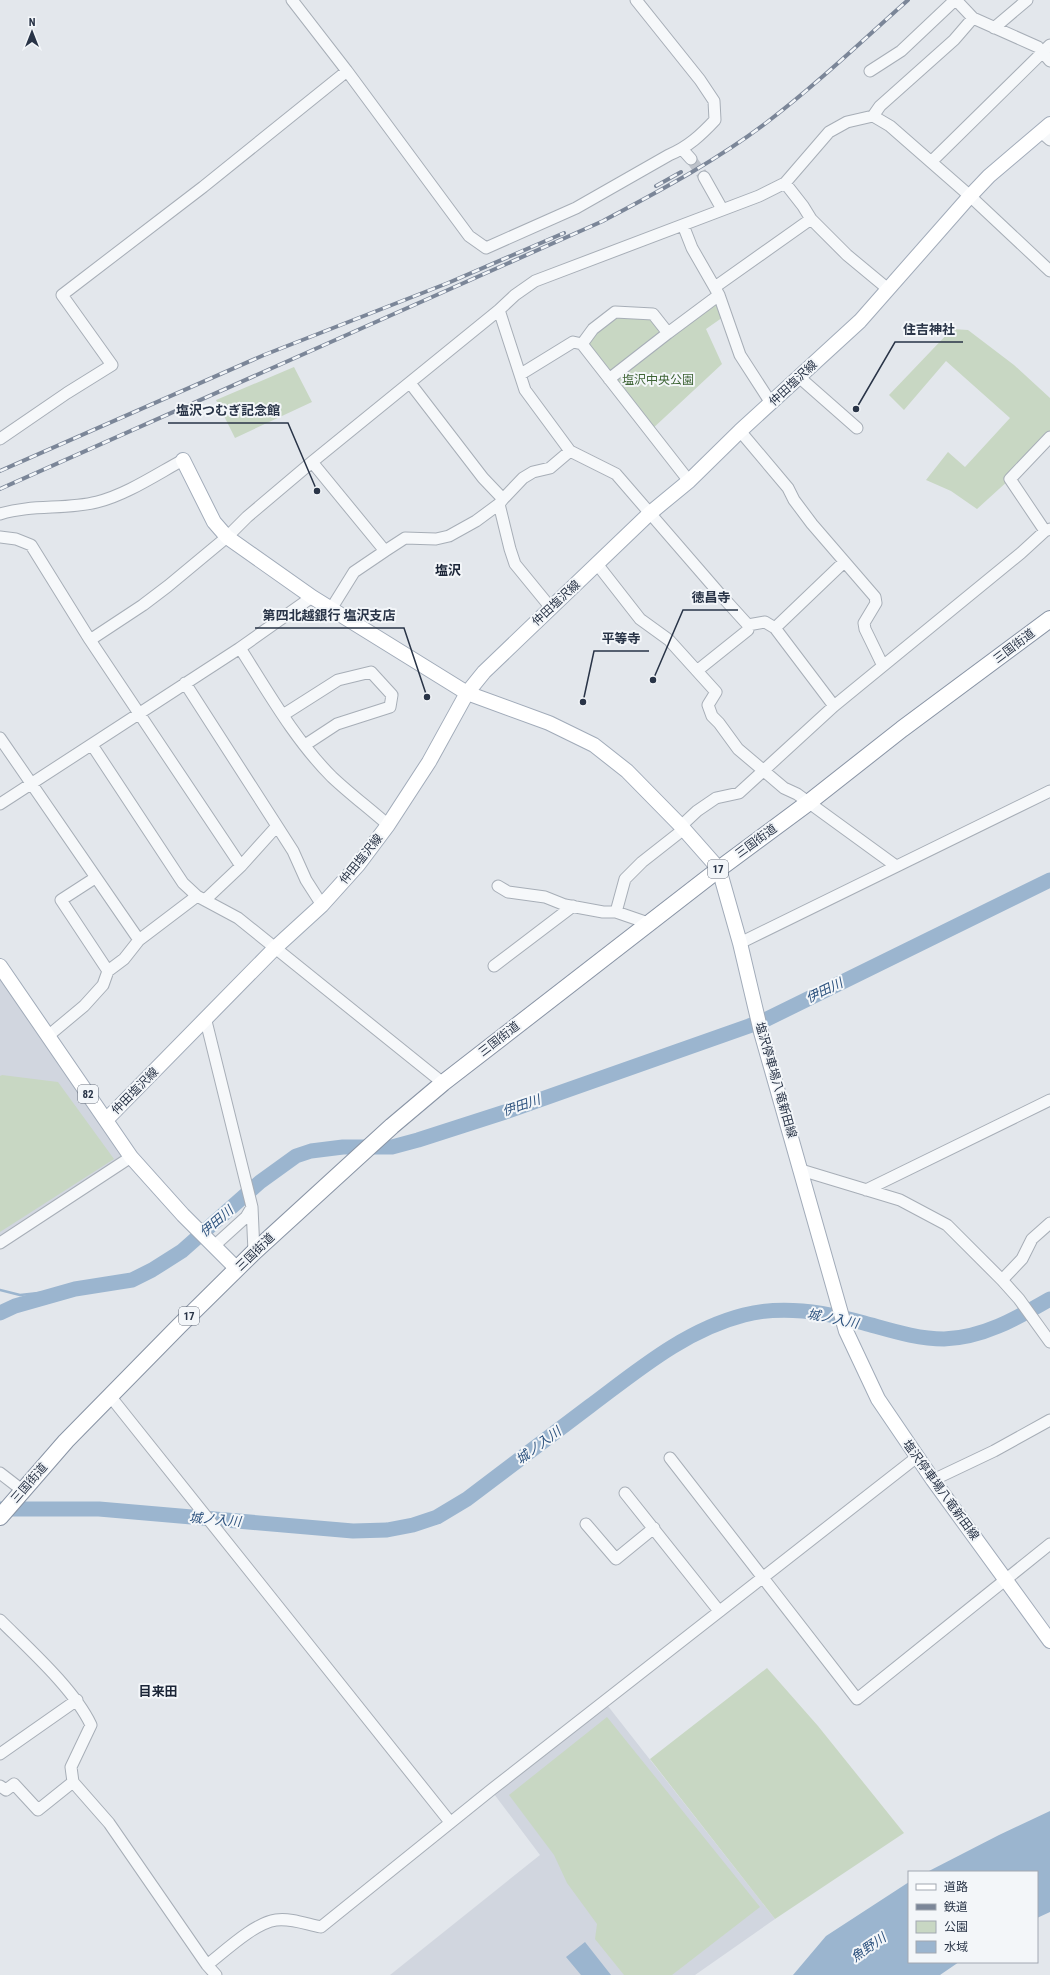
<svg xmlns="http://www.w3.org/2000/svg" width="1050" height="1975" viewBox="0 0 1050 1975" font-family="'Roboto Condensed','Noto Sans JP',sans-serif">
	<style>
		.built { fill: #d1d6df }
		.green { fill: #c8d7c3 }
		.water { fill: #9bb5cf }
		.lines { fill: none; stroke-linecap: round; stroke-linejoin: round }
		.stream { stroke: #9bb5cf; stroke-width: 2.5 }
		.river { stroke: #9bb5cf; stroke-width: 15 }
		.minor-tunnel { stroke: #bec3cb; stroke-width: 11; stroke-dasharray: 11 5.5; stroke-linecap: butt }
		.minor-casing { stroke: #a7aeb7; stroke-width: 13 }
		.major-casing { stroke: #a1abb9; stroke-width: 16 }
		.highway-casing { stroke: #8994a5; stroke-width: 18 }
		.minor { stroke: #f6f8fa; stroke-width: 11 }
		.major { stroke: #fff; stroke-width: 14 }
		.highway { stroke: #fff; stroke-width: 16 }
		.rail-casing { stroke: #7b8698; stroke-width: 4 }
		.rail { stroke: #f3f6f9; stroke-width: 2.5; stroke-dasharray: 8; stroke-linecap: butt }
		.labels { text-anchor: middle; stroke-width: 4; stroke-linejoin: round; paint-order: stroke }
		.shield { fill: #f3f6f9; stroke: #666e7c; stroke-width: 1 }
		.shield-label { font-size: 11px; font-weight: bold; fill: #293447 }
		.park-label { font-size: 12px; fill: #3e6435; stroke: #f3f6f9 }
		.street-label { font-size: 12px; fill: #293447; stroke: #f3f6f9 }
		.neighbourhood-label { font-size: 13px; font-weight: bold; fill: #1b2537; stroke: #f3f6f9 }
		.water-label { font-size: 13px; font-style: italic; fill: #2e537f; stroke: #f3f6f9 }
		.leader { fill: none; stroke: #293447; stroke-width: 1.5 }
		.callout-dot { fill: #293447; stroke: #f3f6f9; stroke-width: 1.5 }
		.callout-label { font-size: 13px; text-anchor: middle; font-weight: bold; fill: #293447; stroke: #f3f6f9; stroke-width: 4; stroke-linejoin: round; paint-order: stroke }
	</style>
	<rect width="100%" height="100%" fill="#e3e7ec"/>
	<path class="built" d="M0,966L131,1157L0,1243Z
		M604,1701L775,1919L695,1975H390L540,1855L491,1790Z"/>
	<path class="green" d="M719,295L726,315L706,329L722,364L650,431L582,344L615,312L653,314L668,333Z
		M952,329L968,330L1014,365L1050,398V437L1010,479L977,509L951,491L926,480L948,452L965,467L1010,418L946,361L904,410L889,395Z
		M294,367L312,402L235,438L216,400Z
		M2,1075L58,1082L114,1159L0,1232V1076Z
		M767,1668L818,1726L904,1833L775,1919L650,1759Z
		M607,1717L760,1907L672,1975H624L595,1939L597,1924L567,1883L554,1855L509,1795Z"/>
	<path class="water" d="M1050,1811V1912L1037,1918V1872H927L999,1835Z
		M909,1882V1962H959L940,1975H793L826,1936Z
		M585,1942L611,1975H581L566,1957Z"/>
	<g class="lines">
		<path class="stream" d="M0,1290L20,1295L75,1289"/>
		<path class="river" d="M0,1313L15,1306L75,1289L132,1280L152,1270L182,1251L260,1182L296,1156L311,1151L343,1147H392L418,1140L505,1112L749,1026L767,1019L1050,880
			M0,1509H99L353,1531L387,1530L413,1525L437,1517L467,1499C508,1468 549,1437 590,1406C637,1371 685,1330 744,1315C782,1305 826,1312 864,1323C890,1330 917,1339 944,1339C983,1338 1017,1318 1050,1299"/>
		<path class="minor-tunnel" d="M691,159L704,177"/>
		<defs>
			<path id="minor" d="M292,0L347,71L469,236L486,248L576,208L669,155C688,147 701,135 715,120L714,101L700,80L636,0
				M956,0L973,18L1038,47L1050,61
				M994,28L1027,0
				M870,71L901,51L955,0
				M873,116L890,126L970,196L1050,271
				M1041,132L1050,140
				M682,149L691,159
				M931,162L1050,45
				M704,177L722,209
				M785,183L803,206L811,219L847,255L888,289
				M683,225L692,248L719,295L740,355L771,403
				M715,287L811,219
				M499,310L525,390L570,451L616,474L719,593L748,625L765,622L775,628L834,706
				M582,344L593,329L615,312L653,314L668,333L719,295
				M521,374L573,342L582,344L689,481
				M799,377L857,428
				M609,379L668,333
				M410,383L483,478L503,499L499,504L510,549L515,564L551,608
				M740,431L788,488L794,500L812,524L875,597L876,603L864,623L865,629L883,666
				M0,439L67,393L112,365L62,295L203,187L347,71
				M312,462L385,551L405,538L436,539L449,536L476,521L499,504
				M503,499L523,478L533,472L550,468L570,451
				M0,514C32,504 65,510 97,502C126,495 157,474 183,460
				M1045,531L1010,479L1050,437
				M0,537L16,539L31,545L90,640L241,866
				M597,564L640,619L669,640L716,692L708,705L712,716L719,723L738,749L784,788L797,794L896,866
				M331,609L354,572L385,551
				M775,628L844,562
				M90,640L143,605L168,586L227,537L247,517L312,462L499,310L515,295L535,281L759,196L785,183L829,132L847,122L873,116L880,106L954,40L973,18
				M240,648C268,692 295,740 332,777C350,794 370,809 388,825
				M698,670L748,630V625
				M185,683L277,826L293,851L306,880L322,905
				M283,715L338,680L371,672L392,695L390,707L337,724L305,745
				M0,738L139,940
				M92,745L183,883L197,896L238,918L443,1083
				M0,804L240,648L312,597
				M681,826L697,811L716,798L739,793L834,706L1021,553L1045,531L1050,529
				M95,878L61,900L108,971
				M498,886L508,892L545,897L565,905L603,912H616L648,923
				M205,900L241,866L277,826
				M616,912L625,879L642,862L684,829
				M740,943L1050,791
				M494,966L573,906
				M206,1021L252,1207L254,1252
				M48,1036L84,1006L103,985L108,971L124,959L139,940L197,896
				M801,1170L900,1200L947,1225L1002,1280L1019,1299L1050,1342
				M866,1190L1050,1100
				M0,1243L131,1157
				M214,1246L246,1217L252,1207
				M1002,1280L1022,1259L1032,1239L1050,1223
				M110,1396L450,1822
				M670,1458L857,1699L1050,1544
				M0,1473L22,1490
				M933,1480L994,1451L1050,1420
				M625,1493L719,1611
				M586,1524L616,1559L654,1528
				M0,1620C29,1649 74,1689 91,1725L71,1767L73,1782L109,1823L207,1965
				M0,1754L77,1700
				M0,1786L6,1790L14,1784L38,1810L73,1782
				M216,1975L207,1965C224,1952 254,1923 276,1920C291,1918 306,1924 321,1927L491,1790L917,1457"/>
			<path id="major" d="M183,460L214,522L227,537L312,597L467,693L549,723L594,745L627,771L681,826L719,869L740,943L761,1032L846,1331L878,1399L933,1480L1050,1641
				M0,966L131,1157L183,1215L237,1269
				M106,1120L276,947L322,905L358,865L388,825L429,762L467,693L484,672L649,514L689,481L740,431L860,321L970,196L989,176L1050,124"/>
			<path id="highway" d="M0,1517L66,1441L179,1326L254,1252L392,1126L443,1083L719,869L808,803L902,729L1050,619"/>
		</defs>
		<use href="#minor" class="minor-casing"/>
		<use href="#major" class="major-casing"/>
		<use href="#highway" class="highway-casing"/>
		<use href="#minor" class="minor"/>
		<use href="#major" class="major"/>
		<use href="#highway" class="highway"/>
		<defs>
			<path id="rail" d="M656,186L681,172
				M0,471L264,355L448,283L564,233
				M0,489L603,221C659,191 716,161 766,123C816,85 861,42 908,0"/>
		</defs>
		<use href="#rail" class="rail-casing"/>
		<use href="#rail" class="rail"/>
	</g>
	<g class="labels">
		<g class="shield">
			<rect x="708" y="860" width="20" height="18" rx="3"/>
			<rect x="78" y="1085" width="20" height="18" rx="3"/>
			<rect x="179" y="1307" width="20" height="18" rx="3"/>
		</g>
		<g class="shield-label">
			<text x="718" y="873">17</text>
			<text x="88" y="1098">82</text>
			<text x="189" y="1320">17</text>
		</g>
		<g class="park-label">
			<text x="658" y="384">塩沢中央公園</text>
		</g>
		<g class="street-label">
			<text transform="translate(793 383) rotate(-43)" y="4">仲田塩沢線</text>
			<text transform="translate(556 603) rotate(-43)" y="4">仲田塩沢線</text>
			<text transform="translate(1014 646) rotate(-37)" y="4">三国街道</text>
			<text transform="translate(756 841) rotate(-36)" y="4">三国街道</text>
			<text transform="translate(361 859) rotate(-51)" y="4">仲田塩沢線</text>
			<text transform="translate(499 1039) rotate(-38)" y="4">三国街道</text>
			<text transform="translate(776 1080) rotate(74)" y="4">塩沢停車場八竜新田線</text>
			<text transform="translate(135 1091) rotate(-45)" y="4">仲田塩沢線</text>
			<text transform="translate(255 1252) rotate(-44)" y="4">三国街道</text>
			<text transform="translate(29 1483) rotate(-49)" y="4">三国街道</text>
			<text transform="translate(941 1490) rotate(54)" y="4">塩沢停車場八竜新田線</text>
		</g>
		<g class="neighbourhood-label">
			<text x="448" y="575">塩沢</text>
			<text x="158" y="1696">目来田</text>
		</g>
		<g class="water-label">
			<text transform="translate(824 990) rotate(-26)" y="5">伊田川</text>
			<text transform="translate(521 1105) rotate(-19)" y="5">伊田川</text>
			<text transform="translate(216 1221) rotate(-41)" y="5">伊田川</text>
			<text transform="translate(833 1318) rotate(11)" y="5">城ノ入川</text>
			<text transform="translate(538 1445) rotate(-37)" y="5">城ノ入川</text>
			<text transform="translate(215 1519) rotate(5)" y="5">城ノ入川</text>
			<text transform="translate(868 1947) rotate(-35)" y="5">魚野川</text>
		</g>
	</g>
	<path class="leader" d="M856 409L895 342H963M317 491L288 423H168M653 680L683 610H738M427 697L404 628H255M583 702L594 651H649"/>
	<g class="callout-dot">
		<circle cx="856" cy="409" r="4"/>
		<circle cx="317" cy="491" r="4"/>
		<circle cx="653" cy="680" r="4"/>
		<circle cx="427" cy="697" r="4"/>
		<circle cx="583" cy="702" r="4"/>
	</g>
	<g class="callout-label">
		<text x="929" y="334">住吉神社</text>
		<text x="228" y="415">塩沢つむぎ記念館</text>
		<text x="711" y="602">徳昌寺</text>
		<text x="329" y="620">第四北越銀行 塩沢支店</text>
		<text x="621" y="643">平等寺</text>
	</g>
	<rect x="908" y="1871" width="130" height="92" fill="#f3f6f9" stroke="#a2a8b2"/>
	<rect x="916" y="1884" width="20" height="6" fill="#ffffff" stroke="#a2a8b2"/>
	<text x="944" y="1891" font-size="12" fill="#293447">道路</text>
	<rect x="916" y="1904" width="20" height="6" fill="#7b8698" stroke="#a2a8b2"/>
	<text x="944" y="1911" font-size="12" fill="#293447">鉄道</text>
	<rect x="916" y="1921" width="20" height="12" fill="#c8d7c3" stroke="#a2a8b2"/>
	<text x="944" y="1931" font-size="12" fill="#293447">公園</text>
	<rect x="916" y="1941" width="20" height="12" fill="#9bb5cf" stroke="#a2a8b2"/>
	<text x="944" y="1951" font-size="12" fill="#293447">水域</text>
	<g transform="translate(32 32)" stroke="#f3f6f9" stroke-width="3" paint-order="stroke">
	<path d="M0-3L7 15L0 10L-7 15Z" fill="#293447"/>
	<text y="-6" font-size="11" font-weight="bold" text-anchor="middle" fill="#293447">N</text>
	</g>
</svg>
